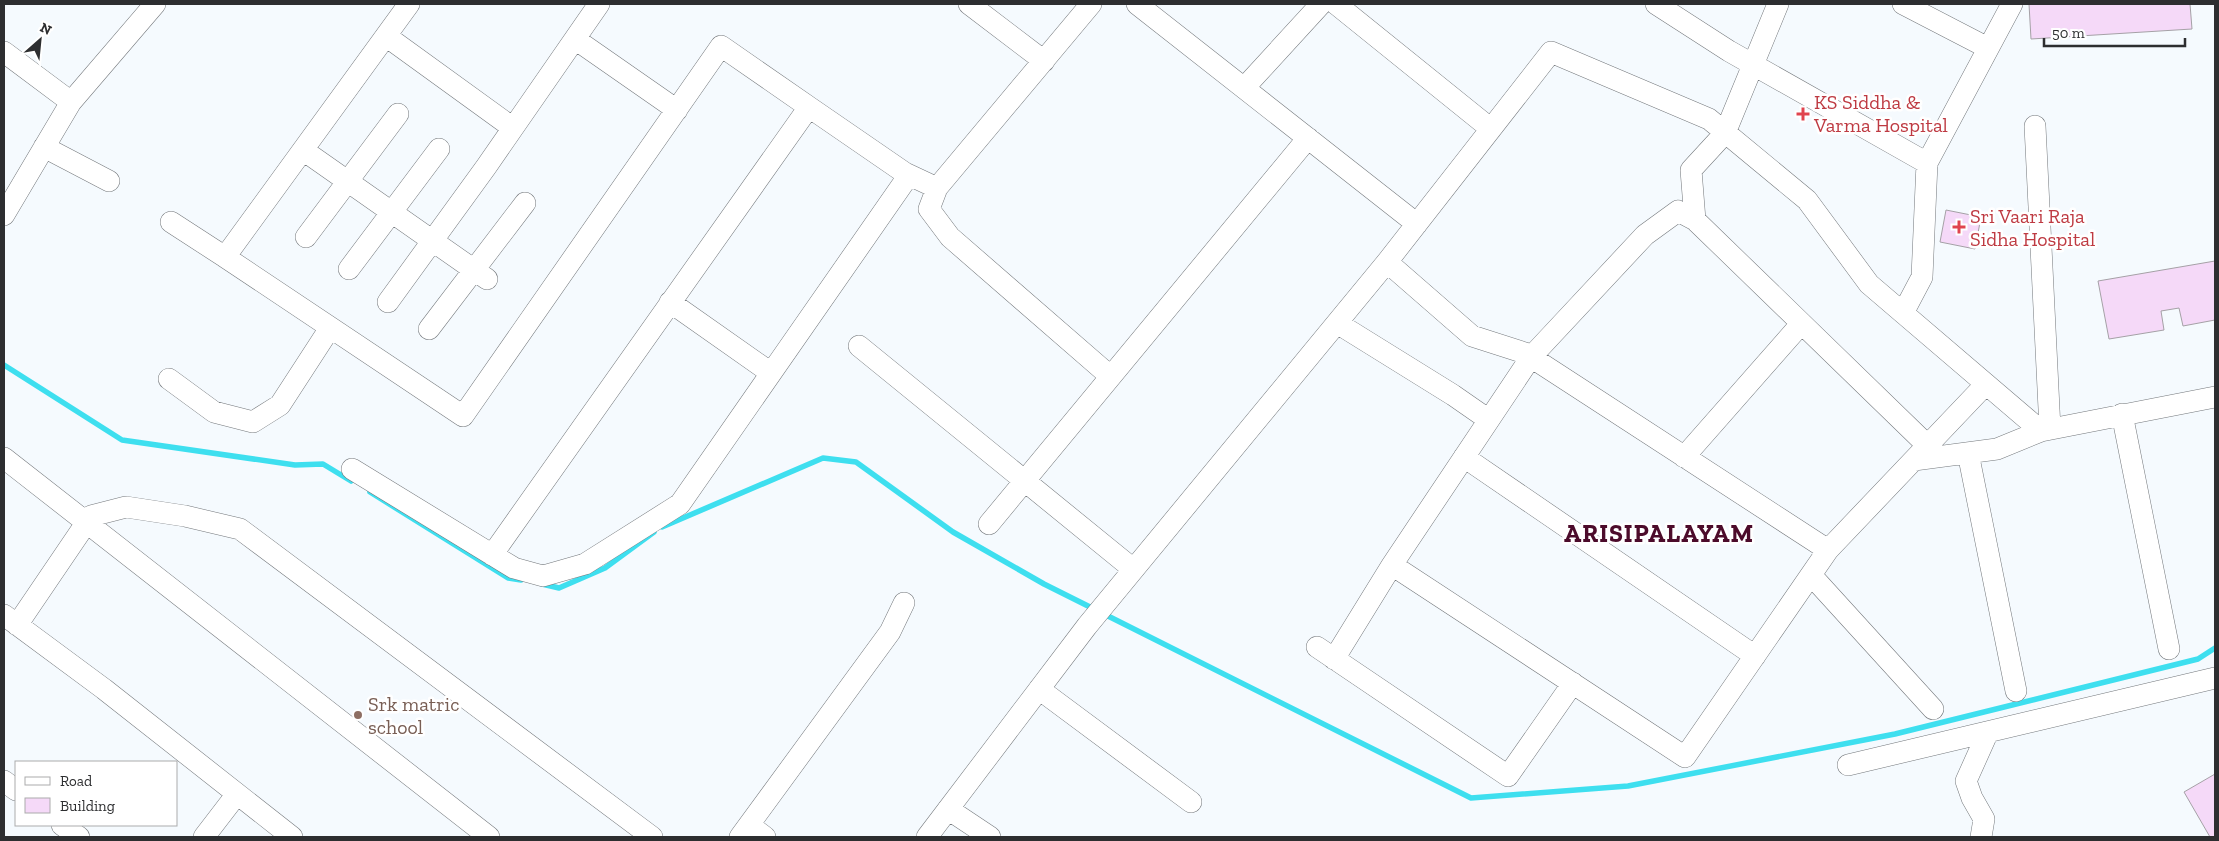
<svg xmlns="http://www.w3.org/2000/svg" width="2219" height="841" viewBox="0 0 2219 841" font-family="'Zilla Slab',serif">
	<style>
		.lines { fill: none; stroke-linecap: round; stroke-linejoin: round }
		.stream { stroke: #3edfef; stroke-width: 5.5 }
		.building { fill: #f5d9f8; stroke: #a5a1a6 }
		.minor-casing { stroke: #74787c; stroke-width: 22 }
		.minor { stroke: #fff; stroke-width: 21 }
		.health-dot { fill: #e0444e; stroke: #fff; stroke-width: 2 }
		.education-dot { fill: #8d6e63; stroke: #fff; stroke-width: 2 }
		.labels { text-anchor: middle; stroke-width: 5; stroke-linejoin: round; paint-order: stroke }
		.health-label { font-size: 20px; fill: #be3a42; stroke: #fff; text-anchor: start }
		.education-label { font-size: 20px; fill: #785e54; stroke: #fff; text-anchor: start }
		.district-label { font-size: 25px; font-weight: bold; letter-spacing: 1px; fill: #4c0b2b; stroke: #fff }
	</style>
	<rect width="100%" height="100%" fill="#f5fafe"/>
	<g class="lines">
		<path class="stream" d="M4,365L122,440L295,465L323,464L351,481
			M370,492L508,578L521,580
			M662,527L823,458L856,462L953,532L1044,584L1096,610
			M542,584L559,588L605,568L654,532
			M1104,614L1471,798L1628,786L1895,734L2198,659L2215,648"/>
	</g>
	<path class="building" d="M2029,4H2190L2192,29L2031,39Z
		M1946,210L1981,217L1975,249L1940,242Z
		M2215,261V320L2183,326L2179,308L2161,311L2164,330L2109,339L2098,281Z
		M2215,774V837H2210L2184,792Z"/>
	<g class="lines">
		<defs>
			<path id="minor" d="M409,4L225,257L463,416L721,46L809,107
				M969,4L1044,61
				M1137,4L1417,224
				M1336,4L1491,129
				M1656,4L1729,51L1927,163
				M1903,4L1988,48
				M386,36L513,128
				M575,39L677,110
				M4,52L71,102
				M1244,88L1321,4
				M2035,126L2050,429
				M44,147L109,181
				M303,150L487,279
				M937,188L929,209L950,237L1110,376
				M4,215L71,102L155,4
				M1695,220L1927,445
				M171,222L225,257
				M306,237L398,114
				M1387,262L1472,336L1525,353L1531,357L1828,550L1685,757L1392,565L1531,357L1645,235L1678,211L1695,220L1691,170L1725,133L1778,4
				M349,269L439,149
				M388,302L486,167L599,4
				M670,302L771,373
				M1903,313L1922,277L1927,163L2012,4
				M1337,323L1453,395L1489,420
				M429,329L525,203
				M859,346L1133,569
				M169,379L214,412L253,422L280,405L330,328
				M2122,414L2169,649
				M1968,453L2016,691
				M1464,457L1755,656
				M1684,457L1801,324
				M4,458L489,837
				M1914,460L1997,449L2041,431
				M352,469L514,568L543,576L585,564L680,504L909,175
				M989,524L1308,138
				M1828,550L1986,384
				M492,555L809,107L905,173L937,188L1091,4
				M1811,575L1933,709
				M4,615L104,689L292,837
				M17,625L91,516L126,507L185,516L240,529L652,837
				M1317,647L1508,776L1573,683
				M1334,659L1392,565
				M1039,689L1191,802
				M1848,765L2215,678
				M4,781L16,790
				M948,809L990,837
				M62,825L79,837
				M749,825L765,837
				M204,837L237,794
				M740,837L890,632L904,603
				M927,837L1087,626L1387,262L1551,52L1709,119L1807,200L1869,284L2041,431L2215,397
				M1981,837L1984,819L1972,798L1966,781L1988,732"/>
		</defs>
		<use href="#minor" class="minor-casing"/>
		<use href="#minor" class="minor"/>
	</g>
	<g class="health-dot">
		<path d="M1800.5 106.5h5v5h5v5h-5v5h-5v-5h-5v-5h5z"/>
		<path d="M1956.5 219.5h5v5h5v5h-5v5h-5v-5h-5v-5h5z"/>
	</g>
	<circle class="education-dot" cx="358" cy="715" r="5"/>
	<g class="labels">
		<g class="health-label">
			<text x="1814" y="109">KS Siddha &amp;<tspan x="1814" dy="23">Varma Hospital</tspan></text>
			<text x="1970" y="223">Sri Vaari Raja<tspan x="1970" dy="23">Sidha Hospital</tspan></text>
		</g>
		<g class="education-label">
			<text x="368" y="711">Srk matric<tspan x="368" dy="23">school</tspan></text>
		</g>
		<g class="district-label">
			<text x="1659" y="542">ARISIPALAYAM</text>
		</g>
	</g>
	<rect width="2219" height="841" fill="none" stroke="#2d2e30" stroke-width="10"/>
	<rect x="15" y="761" width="162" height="65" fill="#ffffff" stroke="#ababac"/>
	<rect x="25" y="777" width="25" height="8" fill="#ffffff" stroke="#ababac"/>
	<text x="60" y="786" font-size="15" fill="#2d2e30">Road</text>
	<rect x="25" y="798" width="25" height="15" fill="#f5d9f8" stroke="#ababac"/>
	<text x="60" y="811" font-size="15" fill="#2d2e30">Building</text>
	<g transform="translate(40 40) rotate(27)" stroke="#ffffff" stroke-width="4" paint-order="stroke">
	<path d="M0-4L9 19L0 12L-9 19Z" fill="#2d2e30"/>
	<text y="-8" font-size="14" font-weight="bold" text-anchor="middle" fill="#2d2e30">N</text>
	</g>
	<path d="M2044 38v8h141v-8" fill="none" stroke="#2d2e30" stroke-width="2.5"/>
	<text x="2052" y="38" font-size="15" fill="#2d2e30" stroke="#ffffff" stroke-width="4" paint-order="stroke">50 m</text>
</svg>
